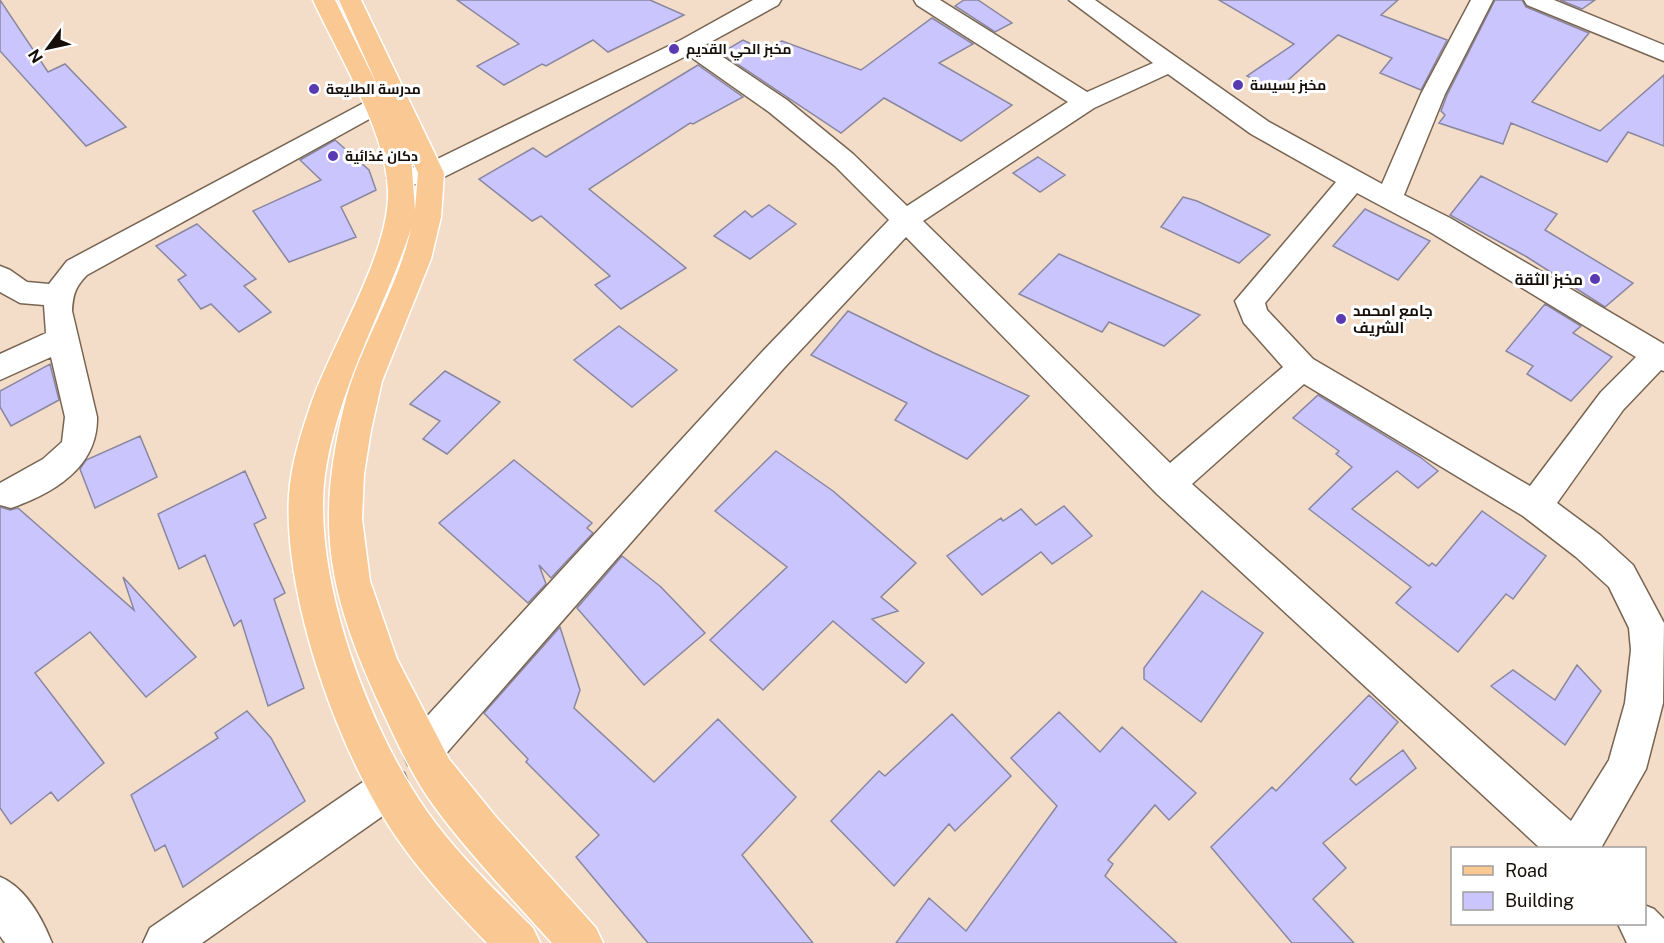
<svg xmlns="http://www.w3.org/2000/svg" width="1664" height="943" font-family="'Public Sans',Cairo,sans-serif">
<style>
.building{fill:#cbc5fe;stroke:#8987a0;stroke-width:1.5}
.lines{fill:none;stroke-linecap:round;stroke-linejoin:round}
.minor-casing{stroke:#786452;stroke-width:3}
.major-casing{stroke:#fff;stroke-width:3}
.minor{fill:#fff;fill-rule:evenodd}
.major{fill:#fac893;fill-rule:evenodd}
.poi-dot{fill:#593ab2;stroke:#fff;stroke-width:2}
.labels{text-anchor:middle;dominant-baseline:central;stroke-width:6;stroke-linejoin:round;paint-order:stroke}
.far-poi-label{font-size:14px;font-weight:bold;fill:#150d07;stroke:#fff;text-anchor:start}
.poi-label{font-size:15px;font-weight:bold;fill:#150d07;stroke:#fff;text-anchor:end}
</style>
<rect width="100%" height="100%" fill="#f3ddc8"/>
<path class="building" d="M0 0 48 72 65 64 126 127 86 146 0 51Z
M457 0H650L684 15 608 52 593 40 546 66 542 64 504 85 477 66 519 44Z
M964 0H978L1012 23 995 32 955 6Z
M1219 0H1398L1381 15 1447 40 1421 90 1380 73 1392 58 1338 35 1276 91 1247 76 1294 44Z
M1495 0H1522L1526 7 1589 33 1532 102 1600 131 1664 75V146L1628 132 1607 162 1511 123 1503 144 1439 123 1445 115 1441 111 1447 95Z
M1560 0H1595L1582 9Z
M932 18 973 44 939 63 1012 105 961 141 884 98 841 133 721 53 743 40 762 49 782 41 861 70Z
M698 65 743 97 693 124 690 123 589 189 686 268 621 309 595 285 610 276 541 216 532 221 479 179 533 148 546 157Z
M335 140 369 170 376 190 341 207 356 237 289 262 253 211 321 180 300 160Z
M1038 157 1065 175 1040 192 1013 173Z
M1481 176 1557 214 1545 230 1633 283 1605 307 1527 257 1450 215Z
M1183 197 1197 201 1270 235 1239 263 1161 227Z
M769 205 796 224 750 259 714 236 745 211 752 217Z
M1365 209 1430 241 1398 280 1333 246Z
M197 224 256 279 244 286 271 312 239 332 211 304 201 309 178 280 186 275 156 246Z
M1059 254 1163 299 1200 315 1164 346 1109 322 1102 332 1019 294Z
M1545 304 1581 326 1573 333 1612 357 1571 401 1527 374 1533 366 1506 351Z
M848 311 934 353 1029 396 967 459 895 420 907 403 811 355Z
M619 326 677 370 632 407 574 360Z
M50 364 59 400 11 426 0 407V391Z
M445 371 500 402 447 454 423 439 440 421 410 404Z
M1318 395 1420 457 1438 471 1418 488 1397 471 1352 509 1429 566 1432 563 1436 566 1482 511 1546 556 1513 599 1506 594 1458 652 1396 603 1411 587 1309 509 1352 467 1336 454 1339 451 1293 418Z
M140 436 157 477 95 508 80 469 86 460Z
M776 451 833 491 916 563 881 597 898 611 872 619 924 663 906 683 833 621 763 690 710 640 787 567 715 511Z
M514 460 592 523 587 528 593 533 551 578 539 565 546 584 528 603 439 523Z
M245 471 266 518 254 524 285 593 274 599 304 688 268 706 241 620 234 626 205 555 179 569 158 514Z
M1064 506 1092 536 1052 564 1041 552 982 595 947 556 1001 518 1003 521 1021 509 1036 525Z
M0 507 10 510 18 508 134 610 123 577 196 657 146 697 90 632 35 673 104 763 58 801 51 792 11 824 0 808Z
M622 556 661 587 705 633 644 685 577 608Z
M1202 591 1263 633 1201 722 1144 679V668Z
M560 627 580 690 574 708 654 782 718 719 796 797 742 855 813 943H648L576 857 599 835 526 762 528 759 484 713Z
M1577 665 1601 691 1565 745 1491 686 1513 670 1555 700Z
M1369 695 1398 722 1350 779 1356 785 1403 750 1416 768 1323 843 1346 868 1313 899 1354 943H1292L1211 847 1272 787 1276 791Z
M247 711 271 738 305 801 183 887 165 845 155 851 131 795 218 738 215 733Z
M1059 712 1100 752 1122 727 1196 793 1169 820 1155 805 1108 860 1113 864 1105 876 1177 943H896L929 898 966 931 1057 806 1011 758Z
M952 714 1011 776 955 831 949 824 894 886 831 821 879 771 885 776Z"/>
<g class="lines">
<g class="minor-casing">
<path id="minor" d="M753 0H781L778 5 705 45 787 100 853 154 907 206 1068 102 917 5 914 0H940L1087 92 1153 63 1069 0H1095L1269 122 1382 184 1421 94 1471 0H1493L1445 94 1404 195 1450 218 1664 344V371L1661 370 1623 410 1557 503 1600 535 1633 565 1664 623 1663 703 1646 769 1601 848H1540L1157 494 906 237 784 368 436 765 422 771 408 765 402 751 408 737 762 352 889 220 835 166 769 112 688 55 440 179 400 187 391 184 387 178 391 172 425 165 681 40ZM1168 74 1251 134 1336 182 1235 301 1244 323 1283 367 1170 463 923 221 1094 108ZM1357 193 1430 232 1636 357 1601 392 1530 486 1313 359 1267 310 1265 303ZM1304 384 1523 516 1576 557 1609 587 1629 628 1631 650 1625 703 1609 760 1571 821 1192 484Z
M1524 0H1554L1664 45V61L1527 5Z
M373 98 382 100 385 106 382 112 87 275C75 287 73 295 72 311L97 417C98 467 54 493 11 508L0 505V483L43 459 62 442 65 417 51 357 0 380V354L46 333 44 305 20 303 0 292V266L10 270 27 282 49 284 67 261Z
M390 767 404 773 410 787 404 801 202 943H143L150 928 376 773Z
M0 877C25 887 42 918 52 943H5L0 936Z
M1644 905 1654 909 1664 919V943H1627L1618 924H1644Z"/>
</g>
<g class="major-casing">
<path id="major" d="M313 0H335L379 89 339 0H361L444 173 441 217 431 259 382 381 371 430 364 474 362 519 370 581 397 659 449 759 496 817 596 928 603 943H552C512 898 469 854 434 806 412 776 397 742 382 710 330 597 314 530 344 407 359 346 397 292 411 229 384 309 340 384 326 468 309 571 368 727 426 810 457 854 496 891 533 928L540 943H487C456 911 425 878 399 841 340 757 283 599 289 495 291 464 301 433 311 404 332 343 390 253 388 191 387 133 338 54 313 0ZM411 157 418 173 415 210Z"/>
</g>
<use href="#minor" class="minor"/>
<use href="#major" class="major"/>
</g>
<g class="poi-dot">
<circle cx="674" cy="49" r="6"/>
<circle cx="1238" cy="85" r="6"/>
<circle cx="314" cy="89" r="6"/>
<circle cx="333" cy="156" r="6"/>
<circle cx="1595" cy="279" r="6"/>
<circle cx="1341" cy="319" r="6"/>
</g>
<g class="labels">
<g class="far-poi-label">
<text x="686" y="49">مخبز الحي القديم</text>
<text x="1250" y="85">مخبز بسيسة</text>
<text x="326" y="89">مدرسة الطليعة</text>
<text x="345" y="156">دكان غذائية</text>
</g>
<g class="poi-label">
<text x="1583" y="279">مخبز الثقة</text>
<text x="1353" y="310" text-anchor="start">جامع امحمد<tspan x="1353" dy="17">الشريف</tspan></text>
</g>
</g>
<rect x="1451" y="847" width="195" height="78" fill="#ffffff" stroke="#a19e9c" stroke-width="1.5"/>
<rect x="1463" y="866" width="30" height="9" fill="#fac893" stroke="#a19e9c" stroke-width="1.5"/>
<text x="1505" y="877" font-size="18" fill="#150d07">Road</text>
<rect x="1463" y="892" width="30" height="18" fill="#cbc5fe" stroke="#a19e9c" stroke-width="1.5"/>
<text x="1505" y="907" font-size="18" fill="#150d07">Building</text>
<g transform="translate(48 48) rotate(237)" stroke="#ffffff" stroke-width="4.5" paint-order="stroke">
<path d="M0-4.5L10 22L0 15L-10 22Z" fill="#150d07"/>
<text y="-9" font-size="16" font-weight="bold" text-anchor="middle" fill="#150d07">N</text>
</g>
</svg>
